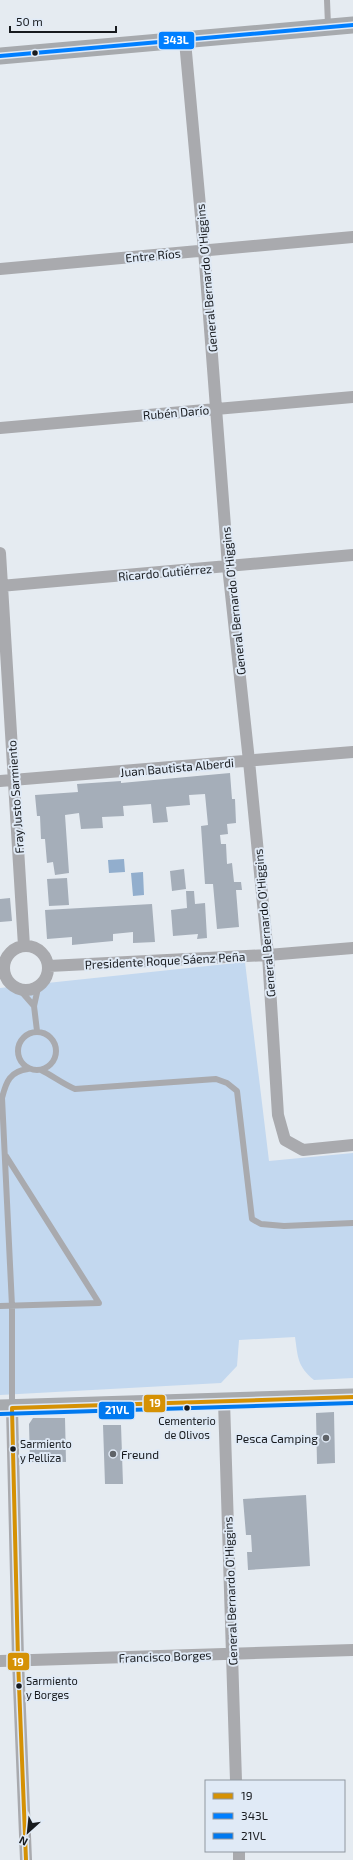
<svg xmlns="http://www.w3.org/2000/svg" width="353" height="1860" font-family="'Exo 2',sans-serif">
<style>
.green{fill:#c3d8ef}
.water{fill:#92aecd}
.building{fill:#a5aeb9}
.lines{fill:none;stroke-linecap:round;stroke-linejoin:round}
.lane{stroke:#a9aaae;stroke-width:6}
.street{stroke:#a9aaae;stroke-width:12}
.secondary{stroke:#a7aaae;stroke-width:17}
.bus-1-casing{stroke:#e0eaf6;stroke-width:7}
.bus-2-casing{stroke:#e0eaf6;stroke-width:7}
.bus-3-casing{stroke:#e0eaf6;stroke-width:7}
.bus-1{stroke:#d59104;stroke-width:4}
.bus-2{stroke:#007fff;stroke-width:4}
.bus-3{stroke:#0079ef;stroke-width:4}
.bus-dot{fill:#171a1e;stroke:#e0eaf6;stroke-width:1.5}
.poi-dot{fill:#5f6368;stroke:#e0eaf6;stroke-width:1.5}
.labels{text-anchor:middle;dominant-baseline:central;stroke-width:4;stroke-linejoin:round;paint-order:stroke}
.bus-label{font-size:11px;fill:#171a1e;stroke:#e0eaf6;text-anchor:start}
.street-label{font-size:12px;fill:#171a1e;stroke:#e0eaf6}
.poi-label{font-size:12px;fill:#171a1e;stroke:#e0eaf6;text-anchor:end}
.line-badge{stroke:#e0eaf6;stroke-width:1.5}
.badge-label{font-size:11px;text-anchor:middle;font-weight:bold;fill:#fff}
</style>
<rect width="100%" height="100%" fill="#e5ebf1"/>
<path class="green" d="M245 962 269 1161 353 1153V1378L314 1380C297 1366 298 1357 295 1337L239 1340 237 1366 221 1383 0 1395V988Z"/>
<path class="water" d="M124 859 125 872 109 873 108 860Z
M143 872 144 895 133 896 131 873Z"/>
<path class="building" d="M230 773 232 799H235L236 823 227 824 228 834 220 835 221 844H226L227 864 232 863 234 882H241L242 890H236L239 927 217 929 213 884H205L201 826 208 825 205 794 189 795 190 805 166 807 168 822 153 823 151 804 123 806 124 816 102 817 103 828 81 829 79 813 65 815 69 873 55 875 53 862 47 863 45 839H41L40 816H37L35 795 78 792 77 784 121 781V783Z
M184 869 186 889 172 891 170 871Z
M67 878 69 905 49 906 47 879Z
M186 891H194L195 904 205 903 207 938 197 939 198 934 173 936 171 910 187 908Z
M10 898 12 921 0 922V899Z
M152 904 155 942 133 943V932L113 934V941L92 943 72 945V937L47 939 45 910Z
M334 1412 335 1463 317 1464 316 1413Z
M33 1418H65L66 1462H30L29 1424Z
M103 1425H121L123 1484H105Z
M306 1495 310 1566 248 1570 247 1552H252L251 1535H246L243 1499Z"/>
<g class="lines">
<path class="lane" d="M327 0 328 25
M20 990 34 1006
M37 1031 34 1006 38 988
M18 1051a19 19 0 1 1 38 0a19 19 0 1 1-38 0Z
M41 1070C53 1076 63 1084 75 1089L216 1079 227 1083 237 1091 252 1219 261 1224 284 1226 353 1223
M0 1306 99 1303 6 1156
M12 1406V1306L2 1098C6 1082 10 1071 28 1069"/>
<path class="street" d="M185 41 204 250 228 566 249 761 268 955 278 1115 285 1140 303 1150 353 1145
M0 269 353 237
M0 428 353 397
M0 553 24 946
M0 586 353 555
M0 781 353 752
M4 968a22 22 0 1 1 44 0a22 22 0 1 1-44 0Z
M49 966 268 955 353 948
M224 1401 236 1781
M12 1408 18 1660 26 1860
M0 1661 353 1650
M239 1851V1860"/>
<path class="secondary" d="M0 56 353 25
M0 1408 353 1397"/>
<g class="bus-1-casing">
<path id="bus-1" d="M26 1860 18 1660 12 1408 353 1397"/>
</g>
<g class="bus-2-casing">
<path id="bus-2" d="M0 56 353 25"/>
</g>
<g class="bus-3-casing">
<path id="bus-3" d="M0 1414 353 1403"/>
</g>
<use href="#bus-1" class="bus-1"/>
<use href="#bus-2" class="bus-2"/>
<use href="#bus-3" class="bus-3"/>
</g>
<g class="bus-dot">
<circle cx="35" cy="53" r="3.5"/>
<circle cx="187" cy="1408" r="3.5"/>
<circle cx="13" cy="1449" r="3.5"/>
<circle cx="19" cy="1686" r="3.5"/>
</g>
<g class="poi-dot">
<circle cx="326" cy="1438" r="4"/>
<circle cx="113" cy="1454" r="4"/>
</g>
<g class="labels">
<g class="bus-label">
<text x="187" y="1420" text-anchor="middle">Cementerio<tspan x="187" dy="14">de Olivos</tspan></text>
<text x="20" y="1443">Sarmiento<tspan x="20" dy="14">y Pelliza</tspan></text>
<text x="26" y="1680">Sarmiento<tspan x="26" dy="14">y Borges</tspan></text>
</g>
<g class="street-label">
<text transform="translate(153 255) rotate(-5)">Entre Ríos</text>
<text transform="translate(206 278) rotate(-95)">General Bernardo O'Higgins</text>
<text transform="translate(176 412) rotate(-5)">Rubén Darío</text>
<text transform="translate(165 572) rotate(-5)">Ricardo Gutiérrez</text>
<text transform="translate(233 601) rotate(-96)">General Bernardo O'Higgins</text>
<text transform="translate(177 767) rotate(-5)">Juan Bautista Alberdi</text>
<text transform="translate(15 797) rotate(-94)">Fray Justo Sarmiento</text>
<text transform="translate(264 923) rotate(-95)">General Bernardo O'Higgins</text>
<text transform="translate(165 960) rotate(-3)">Presidente Roque Sáenz Peña</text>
<text transform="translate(230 1591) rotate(-92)">General Bernardo O'Higgins</text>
<text transform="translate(165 1656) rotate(-2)">Francisco Borges</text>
</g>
<g class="poi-label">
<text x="318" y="1438">Pesca Camping</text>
<text x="121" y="1454" text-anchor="start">Freund</text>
</g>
</g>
<g class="line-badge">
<rect x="158" y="31" width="37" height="19" rx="4" fill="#007fff"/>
<rect x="143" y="1394" width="23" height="19" rx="4" fill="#d59104"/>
<rect x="98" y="1401" width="37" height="19" rx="4" fill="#0079ef"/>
<rect x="7" y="1652" width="23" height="19" rx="4" fill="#d59104"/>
</g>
<g class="badge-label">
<text x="176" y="44">343L</text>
<text x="155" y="1407">19</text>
<text x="117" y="1414">21VL</text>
<text x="18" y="1666">19</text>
</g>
<rect x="205" y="1780" width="140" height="72" fill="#e0eaf6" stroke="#9097a0"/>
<rect x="213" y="1793" width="20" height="6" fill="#d59104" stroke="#9097a0"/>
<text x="241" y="1800" font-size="12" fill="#171a1e">19</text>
<rect x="213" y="1813" width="20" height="6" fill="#007fff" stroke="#9097a0"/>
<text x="241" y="1820" font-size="12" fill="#171a1e">343L</text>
<rect x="213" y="1833" width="20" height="6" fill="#0079ef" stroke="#9097a0"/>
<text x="241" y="1840" font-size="12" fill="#171a1e">21VL</text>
<g transform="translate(28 1832) rotate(207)" stroke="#e0eaf6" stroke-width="3" paint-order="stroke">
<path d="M0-3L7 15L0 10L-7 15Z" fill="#171a1e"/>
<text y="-6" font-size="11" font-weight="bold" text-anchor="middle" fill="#171a1e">N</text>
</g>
<path d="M10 26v6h106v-6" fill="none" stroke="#171a1e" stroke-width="2"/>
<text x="16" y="26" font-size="12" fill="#171a1e" stroke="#e0eaf6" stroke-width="3" paint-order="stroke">50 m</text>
</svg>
